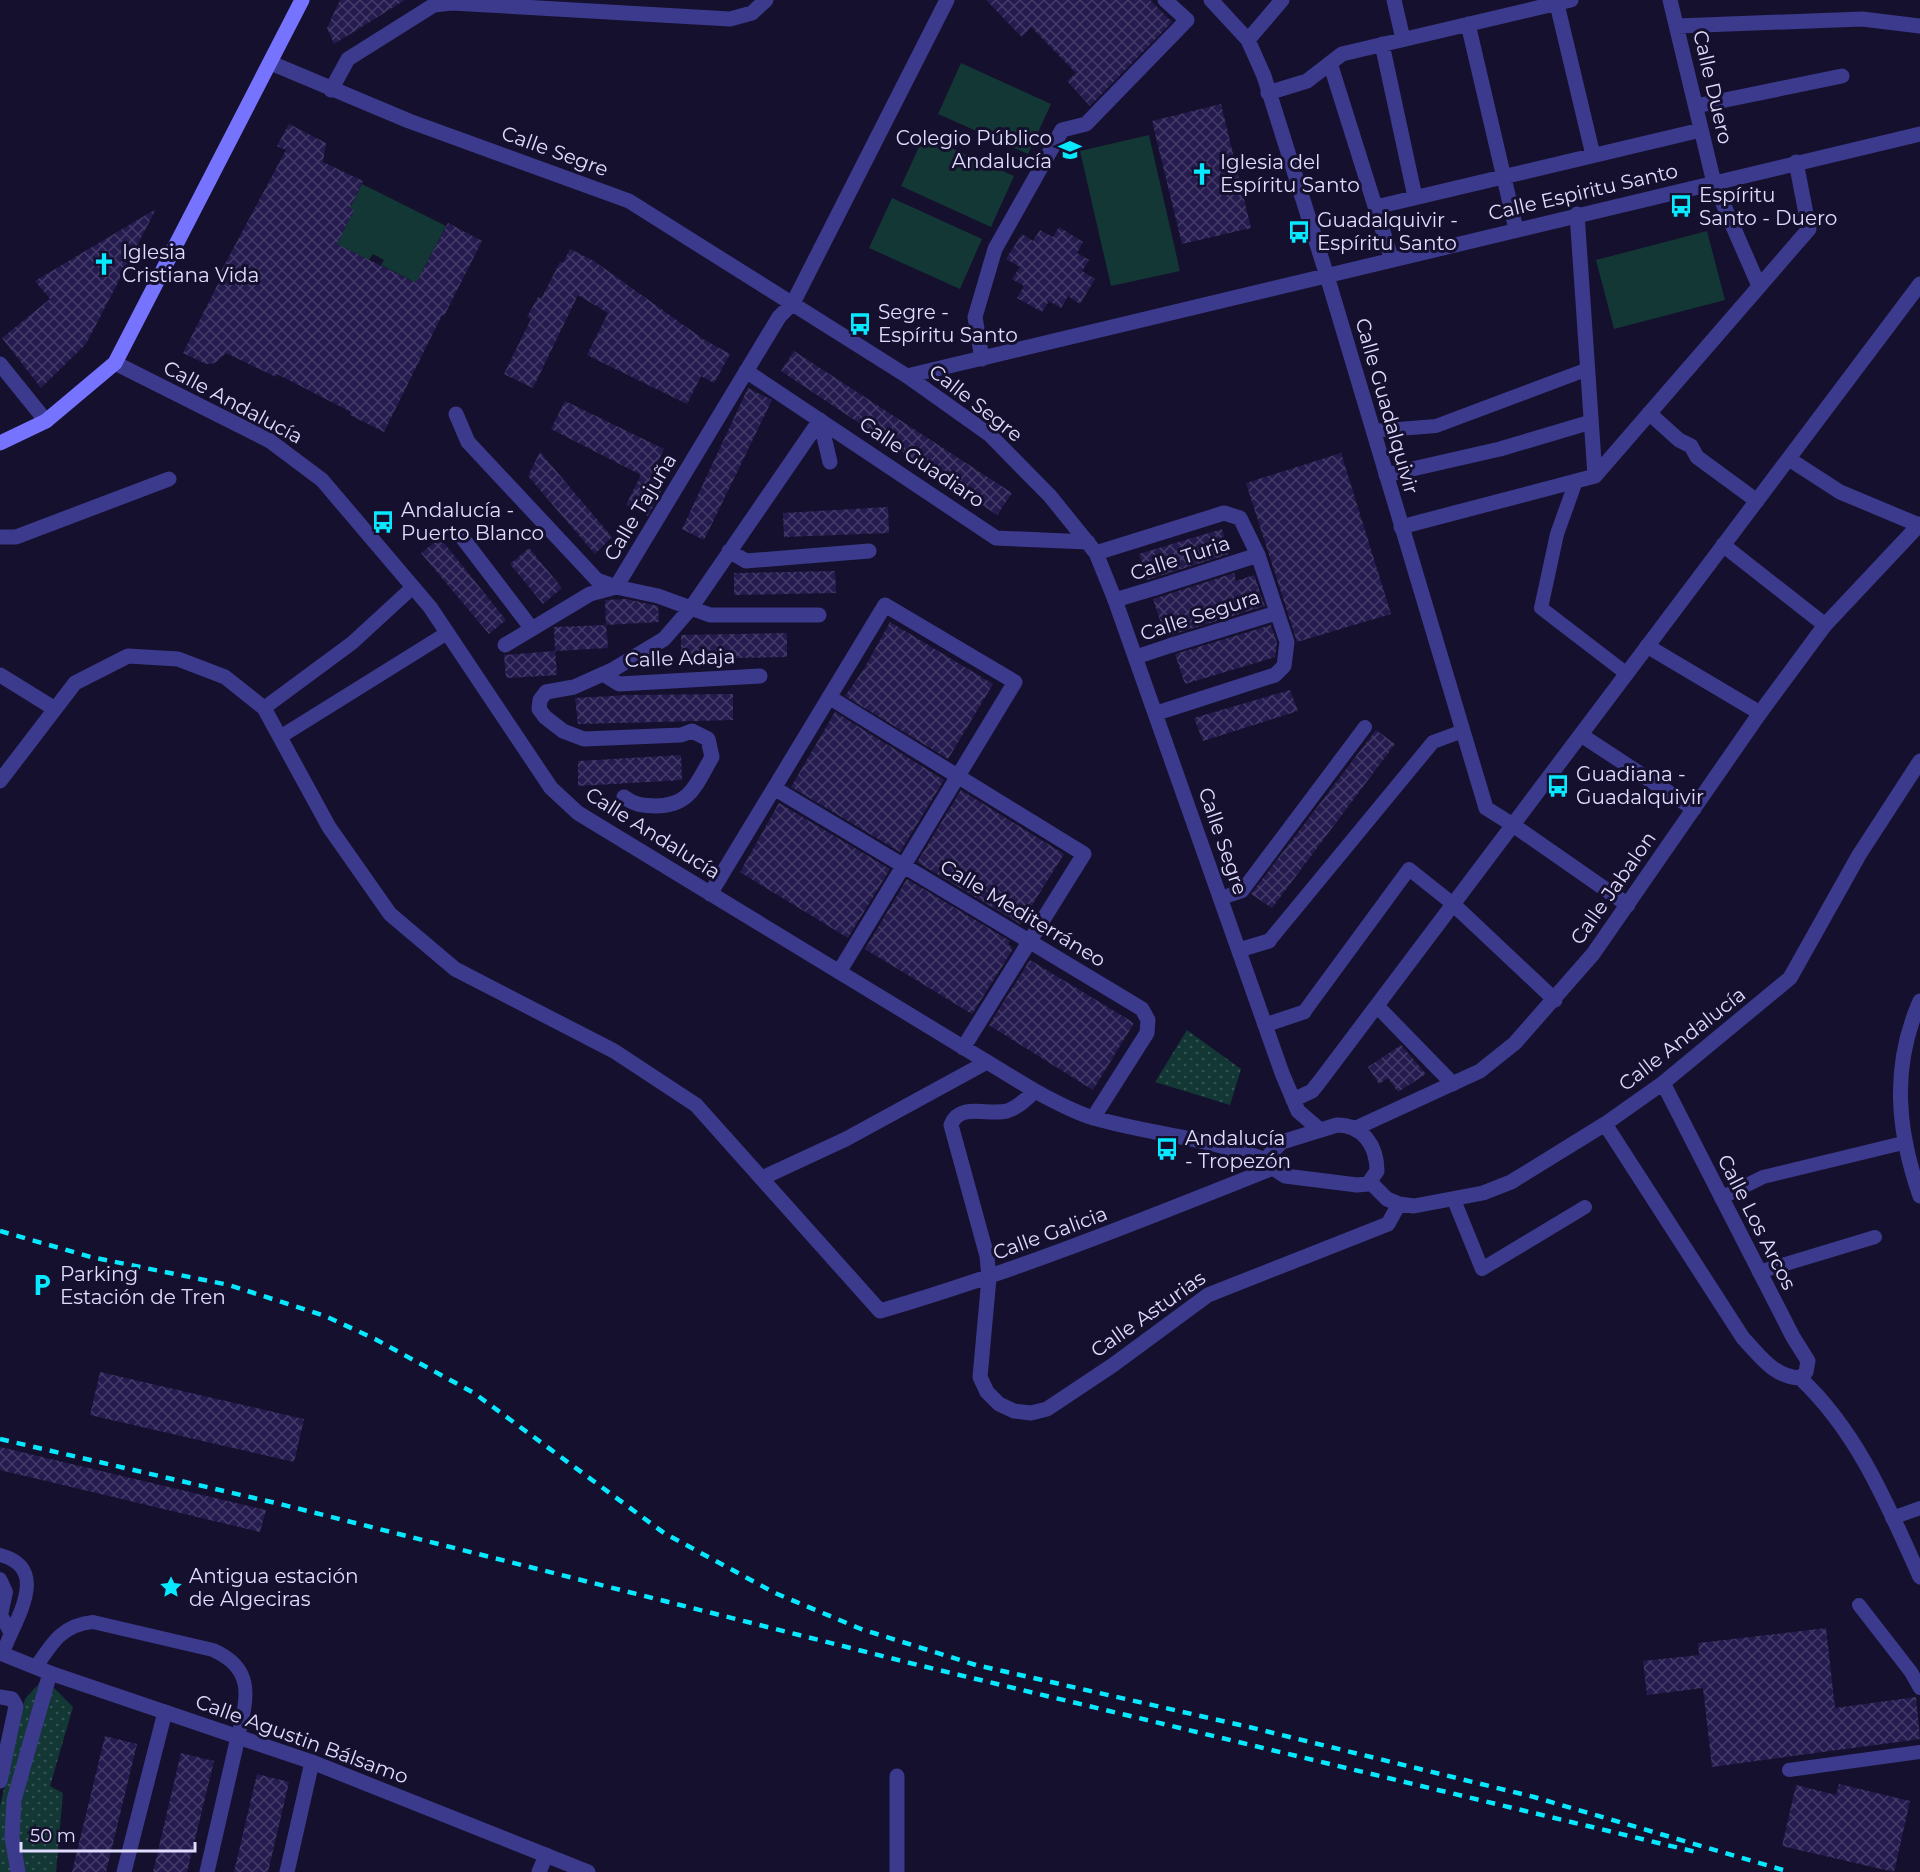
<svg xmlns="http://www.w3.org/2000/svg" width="1920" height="1872" font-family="Montserrat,sans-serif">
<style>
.green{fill:url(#green-dots)}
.pitch{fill:#133735}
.building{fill:url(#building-cross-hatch)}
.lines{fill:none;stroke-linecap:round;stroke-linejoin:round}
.service{stroke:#3c3a8d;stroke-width:14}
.pedestrian{stroke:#3c3a8d;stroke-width:15}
.minor{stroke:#3c3a8d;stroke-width:15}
.tertiary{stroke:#3c3a8d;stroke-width:15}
.secondary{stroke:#7673ff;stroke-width:15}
.rail{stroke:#08e8ff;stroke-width:4.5;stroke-dasharray:9 8;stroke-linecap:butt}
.labels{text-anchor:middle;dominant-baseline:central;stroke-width:6;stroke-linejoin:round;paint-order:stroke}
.street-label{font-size:20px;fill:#e0dcff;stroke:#15102d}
.poi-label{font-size:20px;fill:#e0dcff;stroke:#15102d;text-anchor:start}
</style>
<defs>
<pattern id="green-dots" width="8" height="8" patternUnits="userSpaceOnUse" patternTransform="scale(1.5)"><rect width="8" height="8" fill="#133735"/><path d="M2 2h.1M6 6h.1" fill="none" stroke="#355353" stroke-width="1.8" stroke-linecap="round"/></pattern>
<pattern id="building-cross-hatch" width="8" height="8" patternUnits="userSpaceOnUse" patternTransform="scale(1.5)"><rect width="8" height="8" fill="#251b4e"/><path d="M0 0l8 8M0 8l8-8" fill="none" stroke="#443c69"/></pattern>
</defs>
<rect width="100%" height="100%" fill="#15102d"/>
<path class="green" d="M1187 1030 1241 1069 1230 1105 1155 1082Z
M44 1678 73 1707 50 1786 63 1793 56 1872H0V1806L25 1699Z"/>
<path class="pitch" d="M961 63 1051 104 1028 154 938 114Z
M1149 135 1180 271 1111 286 1080 151Z
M924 136 1014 176 991 227 901 186Z
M362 184 446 226 416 283 381 265 384 260 373 254 369 260 337 244 354 210 350 208Z
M892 198 982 239 960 289 869 248Z
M1707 231 1725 300 1614 329 1596 260Z"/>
<path class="building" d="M340 0H405L334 44 327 28Z
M986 0H1150L1172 22 1090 106 1067 81 1076 73 1031 27 1022 37Z
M1221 104 1251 228 1182 244 1152 121Z
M289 124 326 143 323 162 363 181 350 208 354 210 337 244 416 283 448 223 482 241 444 316 442 315 384 432 350 415 351 412 277 374 276 377 226 353 215 363 206 364 183 353 222 276 219 275 286 150 277 146Z
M156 209 86 344 41 388 2 338 50 299 35 281Z
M1059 227 1083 242 1077 253 1089 260 1082 271 1095 279 1080 304 1068 296 1061 308 1049 301 1042 312 1017 298 1024 286 1012 279 1020 267 1006 259 1022 234 1033 241 1040 230 1053 237Z
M570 249 594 261 703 339 730 354 714 383 701 376 687 404 587 355 608 313 578 295 533 388 504 374 531 319 527 317 538 297 541 299 560 262 563 263Z
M794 351 1012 493 997 515 781 371Z
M748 388 772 400 704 540 682 529Z
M565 401 664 449 650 478 664 485 648 516 626 505 641 475 551 429Z
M540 452 612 537 595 554 528 476Z
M1341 453 1391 614 1297 642 1246 483Z
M888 507 889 533 784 537 783 513Z
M1222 529 1229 554 1147 580 1139 554Z
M440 538 506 620 489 634 421 553Z
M529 548 562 588 543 604 510 564Z
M835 571 836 593 734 595V573Z
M1234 573 1236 581 1254 575 1265 606 1168 636 1167 631 1164 632 1153 599Z
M626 599 658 606 659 622 606 625 605 600Z
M890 622 993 684 948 759 845 696 864 669Z
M606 625 608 648 555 651 554 627Z
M1271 625 1277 643 1275 657 1185 684 1175 654Z
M787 633V657L681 659V635Z
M555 651 557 675 506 678 504 655Z
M1290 690 1298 711 1203 741 1194 718Z
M733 694V720L578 724 575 698 629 695Z
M835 712 944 780 900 852 791 787Z
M1376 730 1395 744 1272 908 1251 894Z
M681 755 682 780 578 786V761Z
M961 790 1064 854 1020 924 917 862Z
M779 803 890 869 848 938 740 872Z
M907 879 1010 941 1008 944 1013 949 972 1014 865 949Z
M1030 960 1134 1023 1093 1090 989 1025Z
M1401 1045 1426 1074 1398 1092 1388 1078 1379 1084 1368 1067Z
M100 1372 304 1419 294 1462 90 1415Z
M0 1447 266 1510 260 1532 0 1470Z
M1826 1628 1835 1708 1916 1697 1920 1739 1712 1767 1703 1688 1647 1695 1643 1661 1699 1655 1698 1643Z
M105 1736 137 1744 106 1872H72Z
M181 1753 214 1761 187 1872H153Z
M257 1774 289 1782 268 1872H234Z
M1839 1784 1910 1801 1894 1872 1782 1846 1796 1785 1836 1795Z"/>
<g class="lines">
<path class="service" d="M1373 431 1436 426 1588 369
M1576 481 1557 534 1541 608 1627 674
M264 708 352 643 413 587
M280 737 447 633
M1221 898 1242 891 1365 727
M1269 941 1433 742 1463 731
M1304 1012 1409 869 1453 904
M1721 1198 1763 1177 1903 1143
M1454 1200 1482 1269 1585 1207
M1759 1272 1875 1237
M1892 1518 1920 1508
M0 1555C53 1569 13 1622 3 1653
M0 1579 6 1592 1 1615 10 1632
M1859 1605 1911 1672 1920 1688
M36 1667C52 1643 62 1625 93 1622L213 1650C256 1669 247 1699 238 1737
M1789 1770 1920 1752"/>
<path class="pedestrian" d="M1714 183 1759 286
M1577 214 1595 476
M982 359 975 317 995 249 1062 130 1086 124 1187 20 1165 0
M1649 413 1679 440 1691 446 1697 457 1757 501
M1789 459 1840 492 1919 525
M1386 475 1500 449 1591 422
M1401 527 1595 476 1809 229 1796 162
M1723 545 1825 625
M1115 600 1155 588
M1647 646 1760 713
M1136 657 1172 645
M1581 735 1694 809
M1513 825 1628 905
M1453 904 1555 1000
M1239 950 1269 941
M1377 1006 1453 1084
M1265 1025 1304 1012
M762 1178 846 1139 987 1062
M18 1872 12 1837 14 1800 50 1673"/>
<path class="minor" d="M1211 0 1248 40 1264 76 1327 276 1486 808 1513 825
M1394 0 1403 39
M1556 0 1593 155
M1670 0 1714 183
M1468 24 1516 229
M1677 26 1862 19 1920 26
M1248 40 1282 0
M1382 44 1415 197
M271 63 409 121 629 201 907 376 990 435 1050 496 1096 553 1115 600 1282 1073 1298 1111 1320 1130
M1330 63 1392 260
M331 90 348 59 434 5 452 3 730 19 752 13 766 0
M1268 93 1307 81 1342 54 1571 0
M1696 106 1842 76
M1376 207 1701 130
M115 363 270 441 322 480 430 607 551 788 578 813 1035 1091C1054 1101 1073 1112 1094 1118 1152 1135 1214 1138 1270 1162
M0 364 46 421
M746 371 996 538 1088 542
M907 376 1920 134
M456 414 468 442 597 580 616 587 658 596 710 615H819
M820 420 830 462
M461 536 532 629
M0 537H16L169 479
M729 551 746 561 869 551
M1096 553 1224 513 1240 518 1258 555 1287 642 1284 666 1275 675 1157 713
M1155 588 1258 555
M505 645 590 594 616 587 779 317 793 303 947 0
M1172 645 1276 613
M603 674 619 684 760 676
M0 675 55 709
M829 697 1084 854 963 1048
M0 781 75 683 128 656 178 659 225 677 264 708 329 827 390 914 455 969 614 1051 696 1105 880 1311C1014 1272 1143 1220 1273 1168
M774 788 1142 1009 1148 1020 1147 1033 1093 1118
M624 797C635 805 642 805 655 806 691 806 696 784 712 757L708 739 692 731 681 735 584 739 563 731 545 717 539 709 540 700 546 692 574 687 614 669 664 639 691 608 820 420
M710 894 885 605 1015 682 839 972
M1920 1001C1891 1067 1897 1130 1920 1196
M1663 1083 1793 1337 1808 1361 1806 1372 1800 1378
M1035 1091C1026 1099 1019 1107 1007 1111 989 1116 959 1102 951 1125L987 1256 989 1278 980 1377 987 1392 999 1404 1014 1411 1031 1413 1047 1409 1113 1365 1208 1295 1388 1224 1399 1204
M1293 1100 1312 1091 1320 1081 1920 284
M1605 1124 1743 1338C1760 1356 1774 1377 1800 1378 1858 1432 1888 1506 1920 1577
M1337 1125C1363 1125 1377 1146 1377 1171L1368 1184 1357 1185 1285 1176 1273 1168 1270 1154 1282 1142Z
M1356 1128 1480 1071 1515 1043 1593 954 1760 713 1825 625 1920 524
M1370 1182 1387 1199 1399 1204 1414 1206 1483 1193 1511 1182 1605 1124 1663 1083 1790 978 1859 855 1920 761
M0 1697 12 1699 16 1706 0 1781
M124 1872 165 1712
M207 1872 238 1737
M287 1872 312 1762
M539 1872 546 1855
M897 1872V1776"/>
<path class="tertiary" d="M0 1653 50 1673 312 1762 588 1872"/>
<path class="secondary" d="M0 443 46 421 115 363 302 0"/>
<path class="rail" d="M0 1231 91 1257 229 1285 325 1316 375 1339 474 1393 664 1533 775 1593 861 1629 976 1665 1249 1727 1534 1797 1790 1872
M0 1439 280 1504 918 1665 1696 1852"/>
</g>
<defs>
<g id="school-bare" transform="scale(1.8)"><path d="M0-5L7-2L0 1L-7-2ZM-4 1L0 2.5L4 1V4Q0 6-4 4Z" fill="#08e8ff" stroke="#15102d" stroke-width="2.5" paint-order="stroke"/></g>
<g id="church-bare" transform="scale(1.8)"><path d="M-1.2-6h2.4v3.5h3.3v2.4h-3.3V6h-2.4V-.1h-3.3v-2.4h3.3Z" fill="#08e8ff" stroke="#15102d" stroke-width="2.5" paint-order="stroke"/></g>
<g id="bus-bare" transform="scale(1.8)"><path d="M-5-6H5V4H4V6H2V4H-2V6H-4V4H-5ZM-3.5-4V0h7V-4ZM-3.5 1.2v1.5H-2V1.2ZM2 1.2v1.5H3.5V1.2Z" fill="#08e8ff" stroke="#15102d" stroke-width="2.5" paint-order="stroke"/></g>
<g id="parking-bare" transform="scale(1.8)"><path d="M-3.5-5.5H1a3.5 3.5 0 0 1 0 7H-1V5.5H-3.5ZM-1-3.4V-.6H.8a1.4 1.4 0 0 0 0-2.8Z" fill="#08e8ff" stroke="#15102d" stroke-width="2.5" paint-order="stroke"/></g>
<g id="sight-bare" transform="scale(1.8)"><path d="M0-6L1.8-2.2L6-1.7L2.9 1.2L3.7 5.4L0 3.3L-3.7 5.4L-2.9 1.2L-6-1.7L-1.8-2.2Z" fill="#08e8ff" stroke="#15102d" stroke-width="2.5" paint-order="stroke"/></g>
</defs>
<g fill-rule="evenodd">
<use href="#school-bare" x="1070" y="150"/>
<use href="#church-bare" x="1202" y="174"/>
<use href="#bus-bare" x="1681" y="206"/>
<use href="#bus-bare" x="1299" y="232"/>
<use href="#church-bare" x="104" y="264"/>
<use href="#bus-bare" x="860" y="324"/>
<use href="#bus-bare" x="383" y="522"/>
<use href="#bus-bare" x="1558" y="786"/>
<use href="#bus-bare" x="1167" y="1149"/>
<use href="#parking-bare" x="42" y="1285"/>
<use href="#sight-bare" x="171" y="1587"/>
</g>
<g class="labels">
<g class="street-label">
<text transform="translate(1713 87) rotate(77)">Calle Duero</text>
<text transform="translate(555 151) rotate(20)">Calle Segre</text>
<text transform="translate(1583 192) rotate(-13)">Calle Espiritu Santo</text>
<text transform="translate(233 402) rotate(28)">Calle Andalucía</text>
<text transform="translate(976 403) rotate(38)">Calle Segre</text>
<text transform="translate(1387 406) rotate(74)">Calle Guadalquivir</text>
<text transform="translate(922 462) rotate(34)">Calle Guadiaro</text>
<text transform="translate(640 507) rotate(-59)">Calle Tajuña</text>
<text transform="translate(1180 558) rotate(-18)">Calle Turia</text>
<text transform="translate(1200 615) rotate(-18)">Calle Segura</text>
<text transform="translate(680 658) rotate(-2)">Calle Adaja</text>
<text transform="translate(653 833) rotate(32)">Calle Andalucía</text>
<text transform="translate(1223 841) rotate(71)">Calle Segre</text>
<text transform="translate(1613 888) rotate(-55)">Calle Jabalon</text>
<text transform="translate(1023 913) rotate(31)">Calle Mediterráneo</text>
<text transform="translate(1682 1039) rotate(-38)">Calle Andalucía</text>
<text transform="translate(1757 1222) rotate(63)">Calle Los Arcos</text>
<text transform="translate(1050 1233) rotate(-20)">Calle Galicia</text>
<text transform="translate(1148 1314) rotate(-35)">Calle Asturias</text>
<text transform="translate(302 1739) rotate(20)">Calle Agustin Bálsamo</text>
</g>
<g class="poi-label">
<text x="1052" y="138" text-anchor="end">Colegio Público<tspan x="1052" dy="23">Andalucía</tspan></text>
<text x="1220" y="162">Iglesia del<tspan x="1220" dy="23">Espíritu Santo</tspan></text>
<text x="1699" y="195">Espíritu<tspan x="1699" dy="23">Santo - Duero</tspan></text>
<text x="1317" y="220">Guadalquivir -<tspan x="1317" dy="23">Espíritu Santo</tspan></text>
<text x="122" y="252">Iglesia<tspan x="122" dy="23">Cristiana Vida</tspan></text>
<text x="878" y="312">Segre -<tspan x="878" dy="23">Espíritu Santo</tspan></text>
<text x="401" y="510">Andalucía -<tspan x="401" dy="23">Puerto Blanco</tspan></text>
<text x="1576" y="774">Guadiana -<tspan x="1576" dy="23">Guadalquivir</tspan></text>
<text x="1185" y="1138">Andalucía<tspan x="1185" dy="23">- Tropezón</tspan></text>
<text x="60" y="1274">Parking<tspan x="60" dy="23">Estación de Tren</tspan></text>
<text x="189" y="1576">Antigua estación<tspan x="189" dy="23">de Algeciras</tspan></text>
</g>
</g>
<path d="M21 1842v9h174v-9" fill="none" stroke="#e0dcff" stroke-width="3"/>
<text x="30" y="1842" font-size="18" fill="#e0dcff" stroke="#15102d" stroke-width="4.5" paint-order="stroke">50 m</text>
</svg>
